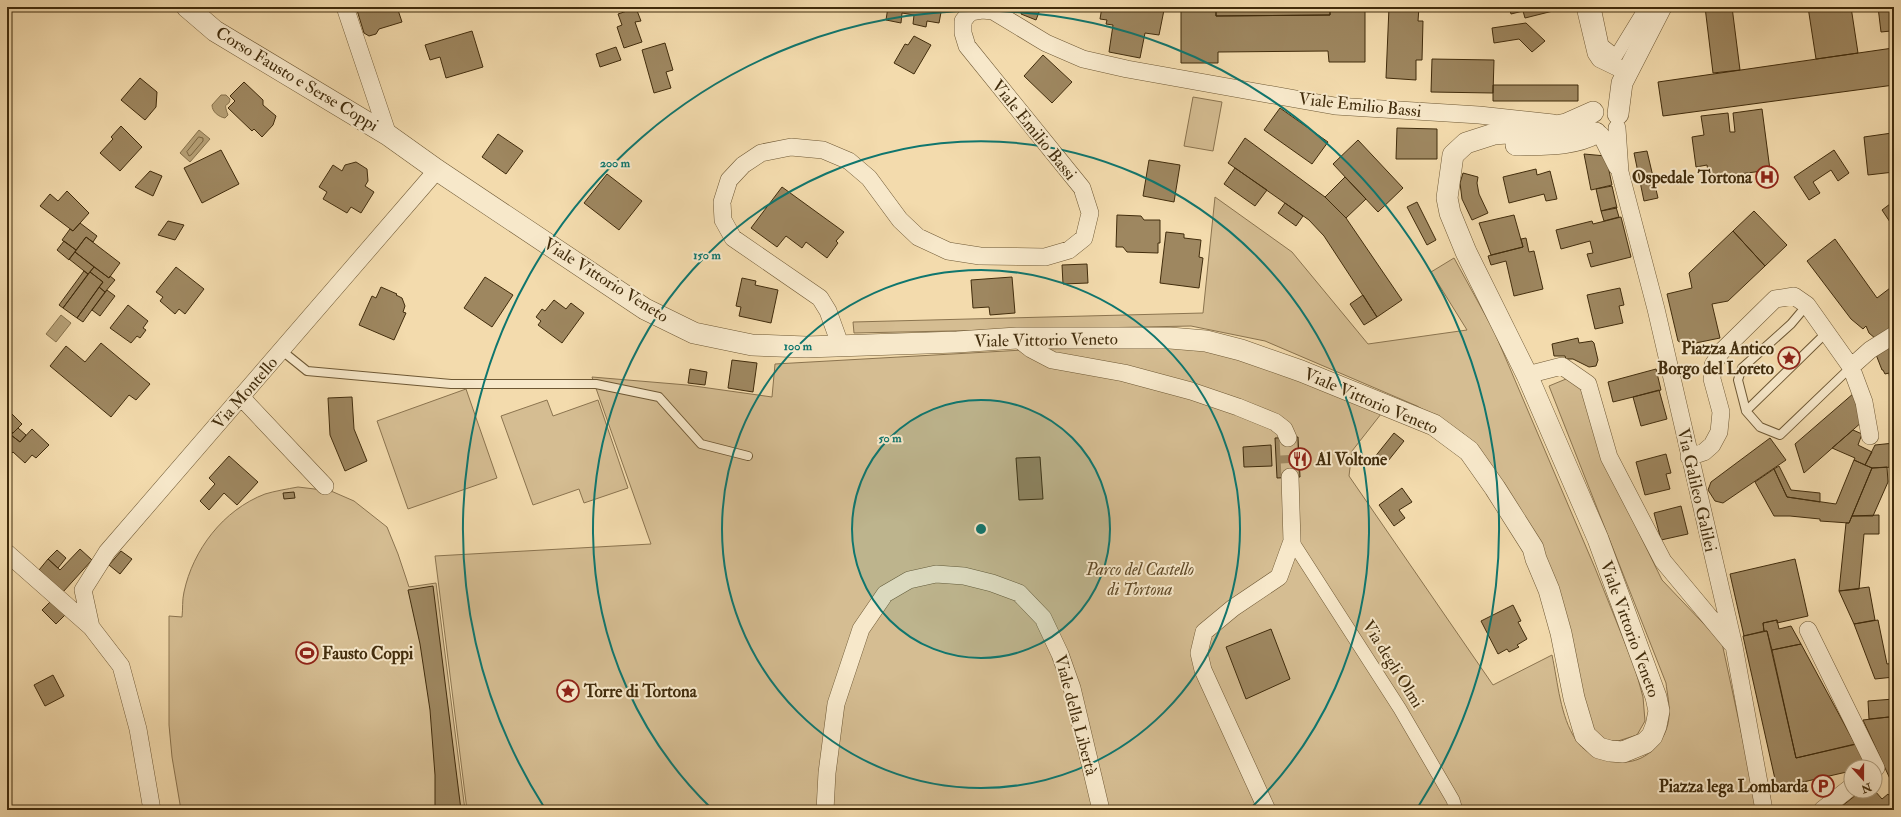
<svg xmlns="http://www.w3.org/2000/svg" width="1901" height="817" font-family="'IM FELL Double Pica',serif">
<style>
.green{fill:#d5bd92;stroke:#8b744f}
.water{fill:#b6a076;stroke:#87724c}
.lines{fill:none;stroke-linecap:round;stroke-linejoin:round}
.shore{stroke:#7c6641;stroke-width:1}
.building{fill:#9e8760;stroke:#412c0c}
.minor-tunnel{stroke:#cfb88d;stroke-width:17;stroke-dasharray:17 8;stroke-linecap:butt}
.service-casing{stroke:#6e5834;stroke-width:10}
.pedestrian-casing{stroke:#6e5834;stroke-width:14}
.minor-casing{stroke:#6e5834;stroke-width:18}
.tertiary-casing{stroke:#6e5834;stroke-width:22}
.service{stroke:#f7e8ca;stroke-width:8}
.pedestrian{stroke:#f7e8ca;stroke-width:13}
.minor{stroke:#f7e8ca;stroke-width:17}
.tertiary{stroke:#f7e8ca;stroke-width:21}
.ring{fill:none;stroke:#0f766e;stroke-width:2}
.labels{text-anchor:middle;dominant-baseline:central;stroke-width:4;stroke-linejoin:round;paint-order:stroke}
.street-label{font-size:17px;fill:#412c0c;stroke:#f7e8ca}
.poi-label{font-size:17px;font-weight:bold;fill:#412c0c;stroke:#f7e8ca;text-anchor:end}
.park-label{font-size:17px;font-style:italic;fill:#5f4927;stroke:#f7e8ca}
.centre{fill:#0f766e;stroke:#f7e8ca;stroke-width:2}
.ring-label{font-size:12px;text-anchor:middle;font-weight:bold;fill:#0f766e;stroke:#f7e8ca;stroke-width:4;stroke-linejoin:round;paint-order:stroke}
</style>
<rect width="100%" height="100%" fill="#f3dbad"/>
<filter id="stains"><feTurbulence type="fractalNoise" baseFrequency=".005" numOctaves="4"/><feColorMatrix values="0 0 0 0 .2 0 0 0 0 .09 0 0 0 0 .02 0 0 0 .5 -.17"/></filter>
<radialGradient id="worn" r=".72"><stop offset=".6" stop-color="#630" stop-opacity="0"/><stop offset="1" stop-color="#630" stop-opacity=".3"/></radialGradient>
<path class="green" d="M1193 97 1222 102 1213 151 1184 146Z
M1215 197 1292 252 1368 344 1467 330 1431 272 1454 258 1494 331 1595 568 1635 668 1643 697 1645 721 1637 735 1618 741 1605 740 1594 731 1492 468 1464 434 1417 406 1265 341 1191 326 854 333 853 322 1203 313Z
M1179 347 1216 351 1248 359 1381 414 1352 451 1349 476 1493 685 1552 655C1558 683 1560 716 1576 740 1583 751 1594 756 1606 759 1612 761 1618 762 1624 762 1648 762 1668 739 1669 716 1670 705 1667 693 1666 683L1549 386 1566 379 1585 389 1604 461 1662 580 1722 643 1758 810H467L435 556 651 544 592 377 687 385 772 397 775 364 1041 349Z
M466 389 497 478 408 509 377 421Z
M547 400 553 416 598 400 628 488 584 503 579 489 533 505 501 416Z
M298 487 331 491 354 501 387 527 398 554 409 587 436 583 465 810H181L172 757 169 725V616L182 617C183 609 182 600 184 592 193 550 223 510 265 494 275 491 287 489 298 487Z"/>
<path class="water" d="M221 95H226L230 99C229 109 222 99 228 115L225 118C219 117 212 112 212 105Z
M199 130 210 139 190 162 180 153Z
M61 315 71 323 56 342 46 334Z"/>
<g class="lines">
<path class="shore" d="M199 137 203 138V141L191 155 189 156 187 152Z"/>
</g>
<path class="building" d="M356 7H406V8L398 10 402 22 379 29 376 34 369 36 364 33Z
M888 7H942L939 23 927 21 926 27 913 24 914 15 902 13 901 23 886 20Z
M1024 7H1041L1036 20 1021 14Z
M1102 7H1148L1164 10 1159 35 1145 33 1140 58 1109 52 1113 25 1106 24 1107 20 1100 19Z
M1181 7H1216V16L1330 15V7H1365V62H1329L1328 51 1218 52V63H1181Z
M1216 7H1330V15L1216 16Z
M1389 7H1419L1418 21H1423L1422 60H1416V80L1386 78Z
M1509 7H1564L1565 8 1525 18 1523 11 1511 14Z
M1705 7H1732L1740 70 1713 73Z
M1808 7H1851L1858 53 1816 59Z
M1878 7H1894V48H1893L1891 31 1881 32Z
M636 8 641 21 635 22 642 42 624 48 617 27 622 25 618 14Z
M1526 23 1545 41 1532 52 1519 39 1494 43 1492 28Z
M472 31 483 67 446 78 440 57 430 60 425 45Z
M914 36 931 45 914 74 894 63 905 44 908 45Z
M665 43 673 70 666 72 671 88 654 93 642 50Z
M616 47 621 60 600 67 596 54Z
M1893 48H1894V85L1663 116 1658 82Z
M1043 55 1072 82 1052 103 1024 76Z
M1432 59 1494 60 1493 93 1431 92Z
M140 78 157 92 156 107 145 120 121 100Z
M244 82 263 100V105L276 116 273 125 262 137 254 129 252 131 228 108 235 101 230 96Z
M1493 85H1578V101H1493Z
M1280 108 1328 142 1312 164 1264 130Z
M1762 109 1770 170 1709 178 1707 165 1696 167 1692 137 1704 135 1701 116 1728 113 1730 132H1735L1733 113Z
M121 126 142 147 120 171 100 153 113 139 111 137Z
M1397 128 1437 129V159H1396Z
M1892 133 1894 172 1868 175 1864 137Z
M498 134 523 151 506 174 482 157Z
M1245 138 1325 197 1346 218 1402 300 1377 317 1324 236 1309 220 1228 163Z
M1358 140 1403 188 1378 212 1333 164Z
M221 150 239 184 202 203 184 168Z
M1834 150 1849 173 1838 181 1831 170 1813 182 1820 193 1809 200 1794 177Z
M1647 151 1658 198 1644 201 1634 153Z
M1584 154 1606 156 1612 185 1591 190Z
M1149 160 1180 165 1174 202 1143 196Z
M356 162 367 169 368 181 365 186 374 192 361 213 351 207 347 213 323 199 327 192 319 187 333 165 342 171 345 165Z
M1235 168 1267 190 1255 206 1224 184Z
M1536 169 1537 175 1550 171 1557 199 1546 201 1544 194 1509 203 1503 177Z
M150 171 162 176 153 196 135 187Z
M1463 173 1478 177 1477 183 1479 194 1488 213 1472 220 1462 199 1460 183Z
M607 174 642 201 619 230 584 203Z
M1345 177 1366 199 1346 218 1325 197Z
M1612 186 1617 208 1601 211 1596 189Z
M782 187 844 232 836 241 838 243 827 258 806 242 802 248 786 236 777 247 751 228Z
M67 191 89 213 73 231 40 206 50 194 58 201Z
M1894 201V228L1882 210Z
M1417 202 1436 240 1427 245 1407 207Z
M1285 203 1303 216 1296 226 1278 213Z
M1616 207 1619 217 1604 221 1601 211Z
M1754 211 1787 245 1765 266 1733 231Z
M1117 215 1141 216 1144 220H1160V243H1158V253L1127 252 1123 247H1116Z
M1514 215 1523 247 1491 255 1479 223Z
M1621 217 1631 257 1591 267 1587 254 1593 253 1590 241 1561 249 1556 230 1592 221 1593 224Z
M168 221 184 225 175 240 158 235Z
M80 223 97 236 93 242 86 237 76 250 62 240 70 229 73 231Z
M1733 231 1765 266 1728 301 1712 304 1720 338 1686 345 1678 341 1667 294 1692 288 1689 273Z
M1166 232 1184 234V238L1201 240 1199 257 1203 258 1199 288 1160 283Z
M86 237 120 263 109 278 75 252Z
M1526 238 1529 252 1534 251 1543 289 1514 296 1506 261 1491 265 1488 256 1523 247 1521 239Z
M1835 239 1877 298 1894 285V326L1876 339 1869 333 1866 326 1863 329 1851 319 1807 261Z
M64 241 76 250 69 260 57 250Z
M75 252 94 267 88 274 69 259Z
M1087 264 1088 283 1063 284 1062 265Z
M94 267 109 278 110 276 115 280 105 292 99 287 103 282 90 272Z
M176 267 204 289 185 314 179 309 175 314 160 301 163 297 156 292Z
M84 271 88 274 63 308 59 305Z
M90 272 103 282 77 318 63 308Z
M485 277 513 295 492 327 464 308Z
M1012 277 1015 313 990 315 989 307 973 308 971 280Z
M742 278 756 281 755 285 778 290 771 323 739 316 741 307 736 306Z
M99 287 105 292 83 322 77 318Z
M381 287 397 294 396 295 402 298 405 306 403 312 406 313 394 340 359 325 372 296 376 298Z
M1620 288 1624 305 1619 306 1623 323 1595 329 1587 295Z
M107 290 115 296 100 316 92 310Z
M1363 295 1377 317 1364 325 1350 304Z
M554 300 566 309 571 303 584 313 562 343 538 325 541 321 536 317 542 309 545 311Z
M128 305 148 321 143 328 146 330 140 338 137 336 131 343 110 328Z
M1578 338 1579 343 1592 341 1594 343 1598 360 1596 366 1589 367 1573 359H1566L1565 356H1554L1552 344Z
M1894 340V412L1889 373 1885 374 1883 370H1882L1875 352Z
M101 343 150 384 136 400 129 395 111 417 50 366 66 346 85 362Z
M732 360 757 363 753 392 728 388Z
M690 369 707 372 705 385 688 383Z
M1656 369 1661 390 1613 402 1608 382Z
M1659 390 1667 419 1641 426 1633 397Z
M1854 393 1863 421 1804 473 1795 444Z
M352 397 354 429 367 461 345 471 330 435 328 398Z
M10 412 22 424 13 433 7 427V415Z
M7 427 13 433 11 435 20 442 32 429 49 445 36 458 32 455 25 463 13 452 8 457Z
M18 428 26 435 20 442 11 435Z
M1853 430 1862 434 1858 445 1872 452 1865 465 1854 460 1855 458 1832 448Z
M1394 433 1404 441 1384 466 1374 458Z
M1298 437 1300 477 1277 478 1275 438Z
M1770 438 1786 460 1723 503 1715 501 1708 490 1711 482Z
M1894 443V467L1872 468 1865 465 1875 445Z
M1271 445 1272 466 1244 467 1243 447Z
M1666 454 1671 473 1666 474 1670 489 1645 495 1636 462Z
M229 456 258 482 237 505 224 493 209 510 200 501 215 484 209 478Z
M1040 457 1043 499 1019 500 1016 458Z
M1854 460 1872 468 1849 523 1820 521V519L1790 516H1774L1755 482 1774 469 1787 497 1836 504Z
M1779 466 1791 490 1820 493V502L1787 497 1774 469Z
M1887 467 1888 482 1873 516H1852L1872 468Z
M1402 488 1412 502 1399 510 1405 518 1394 526 1379 505Z
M294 492 295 498 284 499 283 493Z
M1681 506 1688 534 1661 540 1654 513Z
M1879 515V534H1864L1859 589 1839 591 1846 523H1849L1852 516Z
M80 549 92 560 63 592 39 570 48 559 60 570Z
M57 550 66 558 58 568 48 559Z
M121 551 132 559 120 574 109 565Z
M1795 559 1808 616 1777 623V620L1763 623 1764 631 1744 636 1730 574Z
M433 586 461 810H435V775L430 710 420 644 408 590Z
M1869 587 1875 620 1854 624 1839 591Z
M51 601 65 615 56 624 42 610Z
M1513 605 1521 621 1518 622 1527 639 1517 645 1519 647 1509 652 1507 649 1498 654 1481 621Z
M1777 620 1779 629 1791 626 1801 644 1772 650 1767 631H1764L1763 623Z
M1878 620 1887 664 1894 663V677L1875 679 1854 624Z
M1271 629 1290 679 1246 699 1226 647Z
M1767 631 1796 758 1857 744 1868 766 1851 767V771L1777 788 1743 636Z
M1801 644 1855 744 1796 758 1772 650Z
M53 675 64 696 45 706 34 685Z
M1894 699V728L1889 717 1869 719 1868 701Z
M1889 717 1894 732V778L1891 781 1863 720Z
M1861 791H1875L1882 799 1888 794 1894 801V810H1837Z"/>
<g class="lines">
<path class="minor-tunnel" d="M1288 438 1290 477"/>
<g class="service-casing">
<path id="service" d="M1807 305 1791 324 1742 368 1738 380 1746 411 1760 427 1780 435 1851 367
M281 350 307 371 451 384H596L659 397 701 444 748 456
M1746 411 1826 333"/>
</g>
<g class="pedestrian-casing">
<path id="pedestrian" d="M1594 7 1602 45 1616 56 1646 7
M1292 541 1400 709 1453 800 1456 810"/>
</g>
<g class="minor-casing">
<path id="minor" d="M345 7 388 135
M1585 7 1596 53 1600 59 1627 72
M1617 128 1620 172 1656 309 1734 646 1764 810
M1601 135 1617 167
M1017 338 1031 349 1052 360 1124 373 1191 391 1238 407 1275 422 1284 429 1288 438
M841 347 828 311 820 298 733 238 723 220 722 202 729 180 743 165 761 153 791 147 823 150 849 161 869 178 900 220 918 237 948 251 980 256 1045 257 1069 250 1084 238 1090 213 1082 188 967 46 963 33V21L970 12 982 10 993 11 1046 43 1083 59 1127 69 1335 106 1479 115 1553 123
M1851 367 1870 350 1894 335
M1527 375 1562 366 1588 384 1609 457 1663 561 1732 644
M241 397 325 486
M1689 457 1704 452 1712 445 1719 432 1721 412 1712 379 1713 365 1721 352 1775 299 1794 296 1807 305 1851 367 1864 402 1870 436
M7 553 91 627 121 666 138 729 152 810
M91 627 83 590 107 552 437 170
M1808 630 1876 768 1875 769
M825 810 827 773 836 704 861 629 885 594 909 580 936 574 964 576 992 583 1019 593 1043 618 1060 654 1072 688 1101 810
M1267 810 1203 670 1199 653 1204 632 1233 608 1279 577 1292 541 1290 477
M1822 810 1851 787"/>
</g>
<g class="tertiary-casing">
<path id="tertiary" d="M187 7 215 31 388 135 437 170 645 309 694 333 752 345 806 347 957 342 1017 338H1170L1206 341 1241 350 1301 371 1434 425 1469 451 1495 488 1533 548 1536 559 1549 590 1561 633 1574 698 1585 735 1599 748 1610 751 1623 752 1645 743 1652 736 1656 726 1659 711 1656 697 1598 539 1527 375 1466 252 1450 213 1447 198 1453 155 1466 143 1494 134 1532 131 1566 124 1593 112
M1618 114 1622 83 1661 7
M1516 145C1543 144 1572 146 1596 133"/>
</g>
<use href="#service" class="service"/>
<use href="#pedestrian" class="pedestrian"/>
<use href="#minor" class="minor"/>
<use href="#tertiary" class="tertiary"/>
</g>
<circle cx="981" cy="529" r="129" fill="#0f766e" fill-opacity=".12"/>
<g class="ring">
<circle cx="981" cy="529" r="129"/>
<circle cx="981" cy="529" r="259"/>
<path d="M711 808A388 388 0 1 1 1251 808"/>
<path d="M544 807A518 518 0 1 1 1418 807"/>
</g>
<defs>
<g id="hospital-ring" transform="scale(1.15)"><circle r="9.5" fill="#f7e8ca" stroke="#8f2418" stroke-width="1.5"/><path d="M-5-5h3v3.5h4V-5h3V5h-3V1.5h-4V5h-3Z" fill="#8f2418"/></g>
<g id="sight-ring" transform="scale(1.15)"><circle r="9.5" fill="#f7e8ca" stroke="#8f2418" stroke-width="1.5"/><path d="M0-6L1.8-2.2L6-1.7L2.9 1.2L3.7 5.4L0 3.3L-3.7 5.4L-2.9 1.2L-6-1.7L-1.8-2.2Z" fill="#8f2418"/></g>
<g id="restaurant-ring" transform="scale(1.15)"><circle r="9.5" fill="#f7e8ca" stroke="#8f2418" stroke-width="1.5"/><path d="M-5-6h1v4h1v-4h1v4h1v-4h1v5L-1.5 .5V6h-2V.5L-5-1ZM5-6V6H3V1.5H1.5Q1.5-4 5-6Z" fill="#8f2418"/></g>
<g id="stadium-ring" transform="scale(1.15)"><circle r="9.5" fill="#f7e8ca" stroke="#8f2418" stroke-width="1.5"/><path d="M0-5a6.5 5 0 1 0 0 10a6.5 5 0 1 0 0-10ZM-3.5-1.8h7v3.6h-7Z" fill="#8f2418"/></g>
<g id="parking-ring" transform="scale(1.15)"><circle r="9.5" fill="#f7e8ca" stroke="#8f2418" stroke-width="1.5"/><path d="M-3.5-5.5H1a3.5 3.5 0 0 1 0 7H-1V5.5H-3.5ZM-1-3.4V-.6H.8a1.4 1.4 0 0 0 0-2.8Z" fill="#8f2418"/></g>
</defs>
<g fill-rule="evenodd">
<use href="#hospital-ring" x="1767" y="177"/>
<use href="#sight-ring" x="1789" y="358"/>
<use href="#restaurant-ring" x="1300" y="459"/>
<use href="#stadium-ring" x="307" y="653"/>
<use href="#sight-ring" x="568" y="691"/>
<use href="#parking-ring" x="1823" y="786"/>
</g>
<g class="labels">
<g class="street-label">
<text transform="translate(297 79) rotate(31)">Corso Fausto e Serse Coppi</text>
<text transform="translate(1360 105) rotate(6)">Viale Emilio Bassi</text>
<text transform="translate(1034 130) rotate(51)">Viale Emilio Bassi</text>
<text transform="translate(606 280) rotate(32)">Viale Vittorio Veneto</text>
<text transform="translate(1046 340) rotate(-1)">Viale Vittorio Veneto</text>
<text transform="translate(245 393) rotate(-49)">Via Montello</text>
<text transform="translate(1371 401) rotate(23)">Viale Vittorio Veneto</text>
<text transform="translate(1697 490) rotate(77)">Via Galileo Galilei</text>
<text transform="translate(1630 629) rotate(70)">Viale Vittorio Veneto</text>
<text transform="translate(1393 664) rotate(58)">Via degli Olmi</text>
<text transform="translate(1076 715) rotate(75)">Viale della Libertà</text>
</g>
<g class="poi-label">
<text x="1752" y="177">Ospedale Tortona</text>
<text x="1774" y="348">Piazza Antico<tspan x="1774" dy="20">Borgo del Loreto</tspan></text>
<text x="1316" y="459" text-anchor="start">Al Voltone</text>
<text x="322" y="653" text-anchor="start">Fausto Coppi</text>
<text x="584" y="691" text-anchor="start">Torre di Tortona</text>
<text x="1808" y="786">Piazza lega Lombarda</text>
</g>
<g class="park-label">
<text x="1140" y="569">Parco del Castello<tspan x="1140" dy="20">di Tortona</tspan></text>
</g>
</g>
<circle cx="981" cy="529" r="6" class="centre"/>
<g class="ring-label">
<text x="615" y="167">200 m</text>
<text x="707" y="259">150 m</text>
<text x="798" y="350">100 m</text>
<text x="890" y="442">50 m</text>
</g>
<rect width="1901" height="817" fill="none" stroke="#f3dbad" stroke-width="24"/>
<rect x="8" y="8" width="1885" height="801" fill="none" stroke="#412c0c" stroke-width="2"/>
<rect x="12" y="12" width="1877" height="793" fill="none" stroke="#412c0c"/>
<g transform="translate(1863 779) rotate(159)"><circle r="19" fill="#f7e8ca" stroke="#ae9d7e"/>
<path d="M0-3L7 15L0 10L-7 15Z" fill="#8f2418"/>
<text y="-6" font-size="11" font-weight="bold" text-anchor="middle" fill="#412c0c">N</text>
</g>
<rect width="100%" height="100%" filter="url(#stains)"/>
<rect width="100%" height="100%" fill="url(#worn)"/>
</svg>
